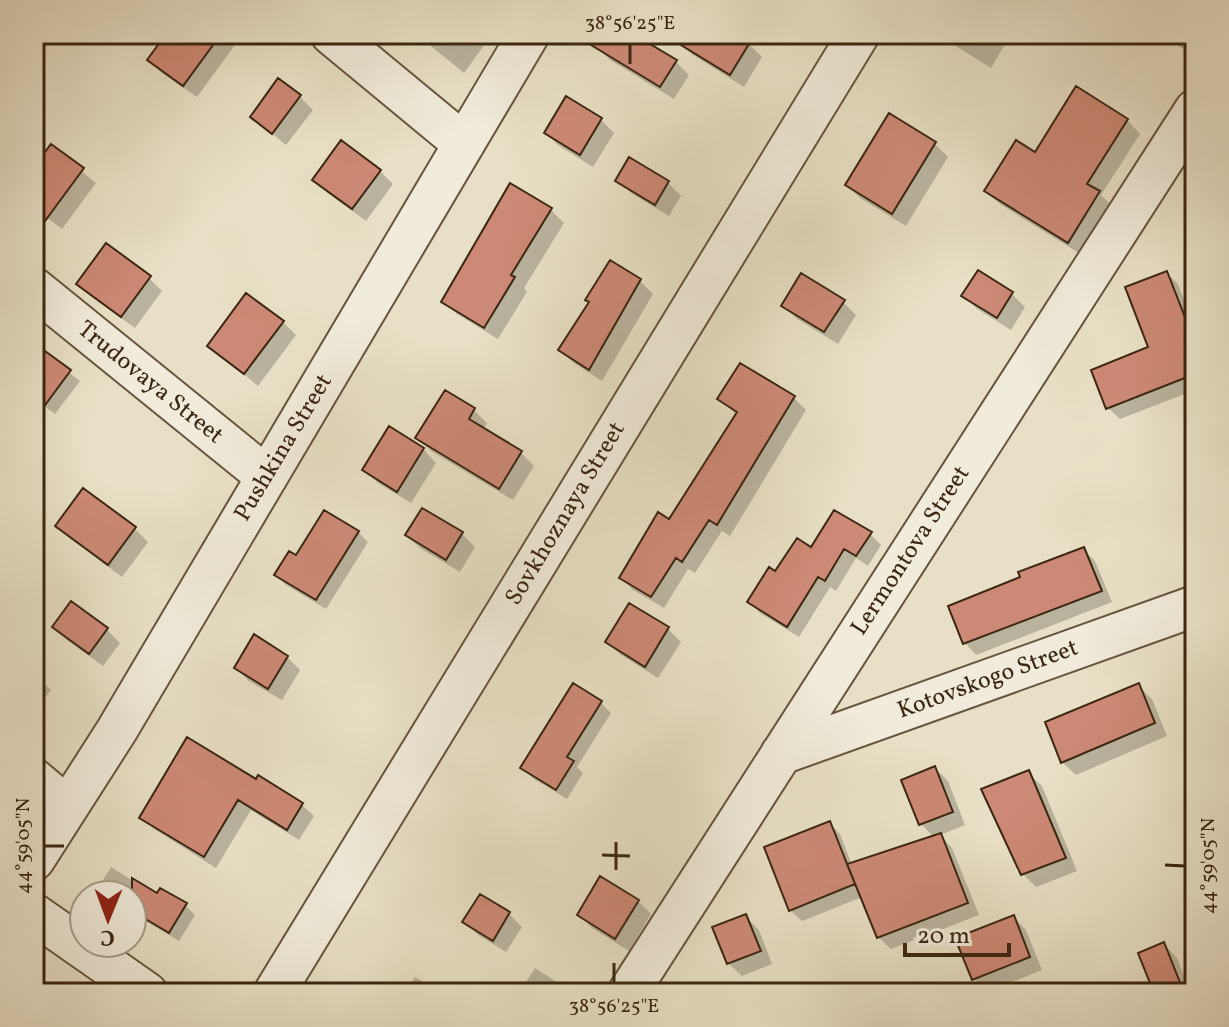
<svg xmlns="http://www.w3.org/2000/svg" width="1229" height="1027" font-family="Vollkorn,serif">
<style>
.shadow{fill:#0003}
.building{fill:#cc8975;stroke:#3b2611;stroke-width:2}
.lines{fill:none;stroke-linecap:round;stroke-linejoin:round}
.street-casing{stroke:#66543e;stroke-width:44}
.street{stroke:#f0ebda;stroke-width:40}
.ticks{fill:none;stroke:#3b2611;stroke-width:3}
.labels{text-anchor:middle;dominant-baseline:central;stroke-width:6;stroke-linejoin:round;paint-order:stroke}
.street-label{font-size:24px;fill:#3b2611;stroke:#f0ebda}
.neatline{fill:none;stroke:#3b2611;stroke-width:3}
.ticks-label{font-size:20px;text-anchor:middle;fill:#3b2611}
</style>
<rect width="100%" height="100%" fill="#e8e0c6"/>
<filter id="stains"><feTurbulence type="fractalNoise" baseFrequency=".0025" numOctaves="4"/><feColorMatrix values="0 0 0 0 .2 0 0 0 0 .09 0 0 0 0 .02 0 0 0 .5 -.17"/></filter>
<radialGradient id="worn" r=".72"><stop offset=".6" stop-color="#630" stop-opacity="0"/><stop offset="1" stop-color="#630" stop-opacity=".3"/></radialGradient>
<path class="shadow" d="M168 34H224L235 45 197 97 162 73 149 60Z
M432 34H488L490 37 464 73 426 42Z
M604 34H630L676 62 689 75 674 99 610 60 597 47Z
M685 34H733L749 44 762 57 744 87 693 55 680 42Z
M944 34H1011L991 68 956 46Z
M1162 34H1195V56L1165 38Z
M300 97 313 110 286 145 252 117Z
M889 116 935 144 948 157 906 226 860 198 847 185Z
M601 120 614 133 593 167 559 146 546 133Z
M1127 120 1140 134 1101 195 1112 206 1082 255 1000 204 986 191Z
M51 147 96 183 62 229 34 208V170Z
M380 171 393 184 366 221 328 193 314 180Z
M618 180 668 183 681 196 669 216 631 193Z
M551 210 564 223 524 288 527 292 498 339 457 314 443 301Z
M1166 273 1178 284 1195 329V390L1120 419 1108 408 1151 348Z
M149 278 162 291 135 328 92 297 79 284Z
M640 281 653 294 602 381 574 363 560 350 591 303Z
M1012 294 1025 307 1011 330 977 309 964 296Z
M843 302 856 315 838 344 797 319 784 306Z
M283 322 296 335 258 386 210 346Z
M34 345 80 381 55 414 34 399Z
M741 365 794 398 806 410 730 536 722 531 695 573 688 569 664 608 633 590 621 577 670 522 737 415 719 399Z
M474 410 487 423 483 430 521 453 534 466 513 500 431 451 417 438Z
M423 449 436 463 411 503 378 483 365 470Z
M83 491 135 529 148 542 122 577 71 539 58 526Z
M358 532 368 542 326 609 286 585 276 575 297 558Z
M462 534 475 547 460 572 420 548 407 535Z
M870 534 881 545 868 566 856 558 836 591 830 587 799 637 760 613 749 602 776 574 811 550Z
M1084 550 1095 561 1112 602 976 655 965 643 1023 579Z
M71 604 107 630 120 643 103 666 67 640 54 627Z
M668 629 681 642 658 678 621 655 608 642Z
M287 657 300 670 282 700 249 681 236 668Z
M1195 664V679L1190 666Z
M34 674 51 690 34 712Z
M1138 686 1152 699 1167 736 1076 775 1062 762Z
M600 702 611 713 577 767 583 773 567 799 534 779 523 768Z
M935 768 948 781 965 825 940 835 952 848 979 915 891 949 878 937 862 897 802 921 790 910 829 823 840 834 852 865 934 837 921 824Z
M1028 773 1042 786 1077 871 1036 887 1023 874Z
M258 778 302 805 314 816 299 840 251 810 216 868 154 829 142 817 256 781Z
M1195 854V873L1188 856Z
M111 867 157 896 185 905 195 915 179 941 132 913V895H105L98 888Z
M481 897 509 914 522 927 506 952 478 935 465 922Z
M638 901 651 914 629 951 592 928 579 914Z
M746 917 759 930 772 964 742 976 728 963Z
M1013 917 1026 930 1042 970 987 992 974 979Z
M1164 944 1177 958 1186 981 1156 993 1141 954Z
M535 968 574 993H519Z
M415 977 442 993H405Z
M1188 985 1191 993H1166Z"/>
<path class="building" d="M166 34H221L183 86 147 60Z
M573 34H633L677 60 660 87Z
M663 34H755L730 75Z
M278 78 301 95 272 134 250 117Z
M1076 86 1128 119 1087 184 1100 191 1068 243 984 191 1016 140 1035 152Z
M566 96 602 118 580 155 544 133Z
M889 113 936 142 892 214 845 185Z
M341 140 381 170 352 209 312 180Z
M51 144 84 168 34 236V167Z
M629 157 669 181 655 205 615 181Z
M510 183 552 208 511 275 515 277 484 328 441 302Z
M106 243 151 276 121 317 76 284Z
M610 260 641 279 589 370 558 350 589 302 585 300Z
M978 270 1013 292 997 318 961 296Z
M1167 271 1195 343V374L1106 409 1091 370 1148 347 1125 287Z
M801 273 845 300 824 332 781 306Z
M246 293 284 321 244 374 207 346Z
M34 343 71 370 34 420Z
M740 363 795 396 717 525 709 520 682 562 676 558 651 597 619 578 658 512 669 519 737 412 717 399Z
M445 390 475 408 469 419 522 451 499 489 415 438Z
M389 426 424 448 397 492 362 470Z
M83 488 136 527 108 565 55 526Z
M422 508 463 532 446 560 405 535Z
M324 510 359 531 316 600 274 575 289 551 296 555Z
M834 510 872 532 856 556 844 549 825 581 818 577 787 627 747 602 769 567 775 571 797 538 811 547Z
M1084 547 1102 591 963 644 948 606 1020 577 1018 572Z
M71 601 108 628 89 654 52 627Z
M629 603 669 627 645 667 605 642Z
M254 634 288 656 268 689 234 668Z
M573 683 602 701 567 757 574 761 556 790 520 768Z
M1139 683 1155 723 1061 763 1045 722Z
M187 737 256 779 258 775 303 803 287 830 238 800 204 857 139 818Z
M935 766 953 812 919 825 901 780Z
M1029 770 1066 858 1021 875 981 789Z
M830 821 855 884 789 911 764 847Z
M941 833 968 903 877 938 847 864Z
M600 876 639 900 615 939 577 915Z
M132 878 157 893 160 888 187 903 169 933 132 911Z
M480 894 510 912 493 941 462 922Z
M746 914 761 951 727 964 712 927Z
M1014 915 1030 957 972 980 955 938Z
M1164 942 1181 985 1154 993 1138 953Z"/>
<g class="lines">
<g class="street-casing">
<path id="street" d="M331 34 464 144
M34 288 267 477
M781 754 1195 606
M34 779 67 807
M34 860 117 730 529 34
M34 914 147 993
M274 993 859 34
M628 993 1195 110"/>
</g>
<use href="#street" class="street"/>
</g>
<path class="ticks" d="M630 64V44M44 846H64M602 855 630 856M1165 865 1185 866M616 870V842M614 983V963"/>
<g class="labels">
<g class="street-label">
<text transform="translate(150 383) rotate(39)">Trudovaya Street</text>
<text transform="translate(284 448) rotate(-59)">Pushkina Street</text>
<text transform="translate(566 514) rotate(-59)">Sovkhoznaya Street</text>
<text transform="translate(911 551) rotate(-57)">Lermontova Street</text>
<text transform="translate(988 680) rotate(-20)">Kotovskogo Street</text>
</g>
</g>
<rect width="1229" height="1027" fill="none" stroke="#e8e0c6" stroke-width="88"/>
<g transform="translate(108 919) rotate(181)"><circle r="38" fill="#f0ebda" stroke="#a89c8a" stroke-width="2"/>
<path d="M0-6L14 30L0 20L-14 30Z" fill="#8f2418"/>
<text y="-12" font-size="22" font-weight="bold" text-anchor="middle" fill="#3b2611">С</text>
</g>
<path d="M905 943v12h104v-12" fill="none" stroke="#3b2611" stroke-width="4"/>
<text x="917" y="943" font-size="24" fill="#3b2611" stroke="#f0ebda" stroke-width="6" paint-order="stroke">20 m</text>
<rect x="44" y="44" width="1141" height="939" class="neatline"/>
<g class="ticks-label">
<text x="630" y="29">38°56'25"E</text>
<text transform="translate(22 846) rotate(-90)" y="7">44°59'05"N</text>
<text transform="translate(1207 866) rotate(-90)" y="7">44°59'05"N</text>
<text x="614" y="1012">38°56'25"E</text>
</g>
<rect width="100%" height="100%" filter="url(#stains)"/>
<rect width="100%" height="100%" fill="url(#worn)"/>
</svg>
